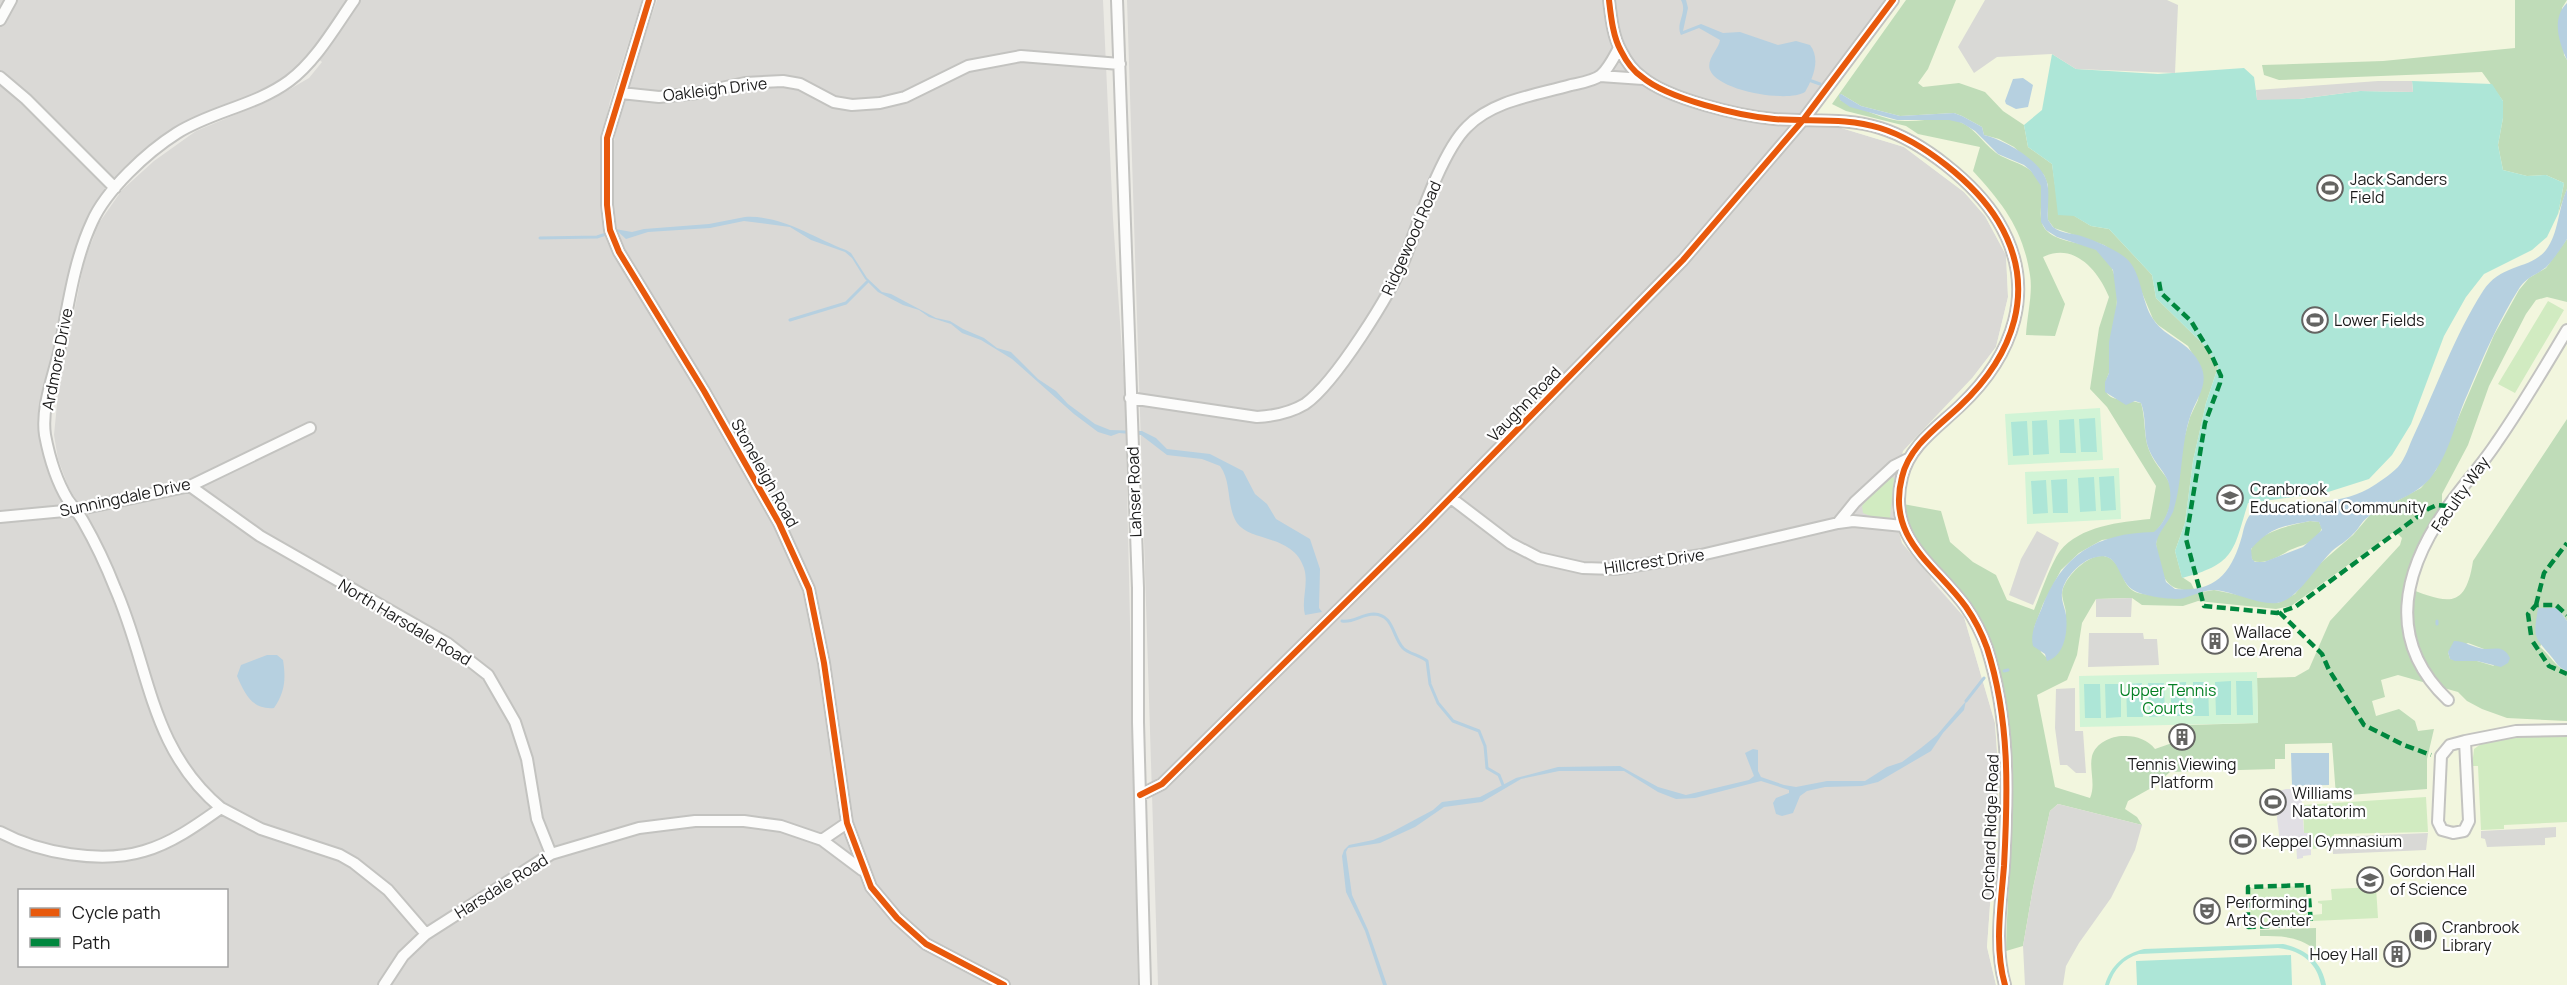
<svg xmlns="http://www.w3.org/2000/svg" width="2567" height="985" font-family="Manrope,sans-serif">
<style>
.residential{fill:#dad9d6;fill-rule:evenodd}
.education{fill:#f2f6de}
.grass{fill:#d1ebc1}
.forest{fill:#bfdcb8;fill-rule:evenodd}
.park{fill:#d1f4d6}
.pitch{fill:#ade6d7}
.parking{fill:#d9d9d6}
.plaza{fill:#e1dfe4}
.water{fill:#b6d0e0;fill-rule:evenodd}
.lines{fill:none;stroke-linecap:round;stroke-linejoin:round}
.stream{stroke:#b6d0e0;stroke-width:3}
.minor-casing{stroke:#c3c3c0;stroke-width:14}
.minor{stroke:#fcfcfb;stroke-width:10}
.quiet{stroke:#00873e;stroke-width:4.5;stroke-dasharray:9 4.5;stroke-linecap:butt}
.cycleway-casing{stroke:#fff;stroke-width:10}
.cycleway{stroke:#e8590c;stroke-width:6}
.labels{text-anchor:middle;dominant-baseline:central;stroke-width:4.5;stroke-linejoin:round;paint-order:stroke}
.street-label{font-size:16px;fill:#1c1c1c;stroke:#fff}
.poi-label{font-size:16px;fill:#1c1c1c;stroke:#fff;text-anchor:start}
.park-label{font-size:16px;fill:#058025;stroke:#fff}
</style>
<rect width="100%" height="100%" fill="#ebeae4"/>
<path class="residential" d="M0 0H642L610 101 600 148 601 162 611 161 618 116 657 0H1103L1113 219 1125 395 1138 985H0V522L85 515 68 486 58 459 54 435 58 394 84 262 99 223 122 190 154 161 196 131 273 99 309 78 322 62 313 55 282 83 181 129 107 192 67 283 45 389 42 443 56 491 64 506 0 511ZM20 890H226V966H20Z
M1127 0H1885L1803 110 1818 121 1904 147 1964 192 1985 216 2006 255 2008 297 1996 347 1973 377 1931 580 1964 617 1995 723 1999 780 1987 947 1996 985H1158Z"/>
<path class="education" d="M1885 0H2567V985H1996L1987 947 1999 780 1995 723 1964 617 1902 543 1892 509 1894 486 1903 451 1973 377 1996 347 2008 297 2006 255 1985 216 1964 192 1904 147 1818 121 1803 110Z"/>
<path class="grass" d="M2548 301 2564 310 2515 393 2498 384Z
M1890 476 1894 478 1890 518 1878 519 1863 513 1862 506 1879 485Z
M2536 735H2567V822L2504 825V829L2481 830 2478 766H2472L2474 749 2485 741Z
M2426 797 2428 832 2334 834 2333 847 2311 849V834H2304L2303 805Z
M2306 886 2308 921 2251 923 2250 888Z
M2376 887 2378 918 2313 921V915L2322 914V904L2318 903V901L2332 900 2331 889Z"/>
<path class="forest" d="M1906 0H1956L1928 69 1918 83 1923 87 1959 83 1985 92 2003 111 2024 125 2028 147 2052 164 2058 206 2091 226 2109 229 2152 275 2156 298 2205 346 2218 367 2206 403 2193 461 2185 523 2175 551 2182 577 2191 583 2196 593 2214 590 2278 603 2295 594 2316 567 2353 535 2370 515 2421 488 2436 470 2494 335 2519 290 2529 278 2546 268 2567 239V302L2547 297 2536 300 2526 314 2489 386 2468 445 2442 494V511L2408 570 2404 587C2444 601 2465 614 2473 561L2567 419V621L2558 608 2540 647C2550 655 2555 667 2567 671V721L2507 718 2482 709 2467 701 2458 692 2398 675 2381 680 2385 697 2372 701 2376 716 2399 709 2415 721 2418 731 2434 729 2427 759V789L2336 796 2332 743 2285 744V759H2275V769L2170 772 2153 787 2128 801 2125 809 2137 817 2142 825 2058 804 2050 811 2033 888 2023 946 2006 951C2008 841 2030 727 1982 623 1961 577 1914 561 1903 504L1941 511 1950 542 1973 562 1996 575 2007 600 2034 610C2041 593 2050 565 2060 551 2080 526 2120 522 2150 519L2156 486 2107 407 2090 389 2099 328 2109 297C2098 270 2074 242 2043 257L2065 304 2055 336 2026 335C2027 316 2033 293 2030 275 2023 229 2003 204 1973 171L1980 147 1918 134 1906 126 1846 111 1832 104ZM1841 94 1861 106 1900 116 1954 113 1962 116 1982 127 1984 135 1999 139 2014 147 2044 175 2048 185V220L2054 228 2104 245 2129 262 2153 319 2158 325 2188 346 2202 371 2198 400 2190 417 2184 439 2173 510 2157 537 2156 544C2158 561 2162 591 2184 589 2170 591 2152 597 2138 593 2123 588 2124 574 2116 564 2101 543 2073 568 2065 584 2058 595 2066 604 2066 615 2066 625 2051 647 2046 657L2041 652 2034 628 2043 604 2061 570 2079 553 2102 540 2154 533C2168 520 2178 494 2166 477 2158 466 2151 458 2147 444 2144 431 2145 416 2141 403 2123 398 2095 404 2109 373 2110 337 2135 266 2091 247 2077 242 2055 241 2045 229 2035 215 2047 195 2039 180 2030 165 2015 163 2001 156 1985 147 1977 129 1960 122 1943 115 1922 122 1905 121 1884 121 1860 107 1840 100ZM2395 531 2402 538 2400 545 2330 621 2309 669 2295 677 2257 678 2258 723 2189 725V742H2175L2155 749C2148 740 2137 736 2126 736 2113 735 2096 742 2092 756 2089 770 2096 784 2090 798L2055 787 2037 695 2067 680 2077 655 2082 623 2096 599 2132 598 2142 605 2183 606 2198 601 2276 609 2291 606ZM2468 643 2484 649 2494 666 2477 661 2450 659 2448 652Z
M2515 0H2567L2562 8 2564 55 2567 60V189L2558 214 2564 183 2546 175 2527 176 2503 170 2498 145 2503 118V101L2482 72 2279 80 2264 75 2262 65 2383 61 2515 48Z
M2310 521 2319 522 2322 528C2315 545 2302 544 2288 551 2278 557 2265 565 2253 561 2239 535 2295 524 2310 521Z
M2316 928V950C2298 936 2282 936 2260 936V930Z"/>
<path class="park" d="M2100 408 2103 460 2008 465 2005 414Z
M2119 468 2121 519 2027 524 2025 472Z
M2257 672 2258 723 2080 727 2079 676Z"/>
<path class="pitch" d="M2052 54 2076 69 2158 74 2244 68 2254 77 2257 99H2299L2360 91 2413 92 2412 81 2492 84 2503 101V118L2498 145 2503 170 2527 176 2546 175 2564 183 2558 214 2547 237 2532 250 2484 274 2466 297 2444 336 2411 424 2392 455 2369 479 2325 493 2248 503C2233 552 2235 564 2182 578L2175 551 2185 523 2193 461 2206 403 2218 367 2205 346 2156 298 2152 275 2109 229 2091 226 2074 216 2058 215 2052 164 2028 147 2024 125 2042 110Z
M2095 418 2097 452H2081L2079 419Z
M2074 419 2076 453H2060L2059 420Z
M2047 420 2049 454 2033 455 2032 421Z
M2027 421 2029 455 2013 456 2011 422Z
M2114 476 2116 510 2101 511 2099 477Z
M2094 477 2096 511 2080 512 2078 478Z
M2067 479 2068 513H2053L2051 480Z
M2046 480 2048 513 2033 514 2031 481Z
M2231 681V715H2216L2215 682Z
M2236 681H2252L2253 715H2237Z
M2186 682 2187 716H2171V683Z
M2193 682H2208L2209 716H2193Z
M2142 683 2143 717H2127L2126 684Z
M2148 683H2164L2165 716 2149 717Z
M2084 684H2100L2101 718H2085Z
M2105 684H2121V717L2106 718Z
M2283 944C2305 949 2322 961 2326 985H2321C2317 962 2300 950 2278 948L2139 954C2123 959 2114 969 2109 985H2105C2111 965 2124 954 2144 949Z
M2291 955 2292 985H2137L2136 961Z"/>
<path class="parking" d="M1985 0H2167L2178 5 2175 73 2076 69 2052 54 1997 57 1974 73 1958 47Z
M2378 81H2412L2413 92 2360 91 2299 99 2257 100 2256 90Z
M2037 531 2059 543 2033 605 2009 595 2021 559Z
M2132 598 2131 617H2096V599Z
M2089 633H2143L2144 639H2157L2159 665 2088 667Z
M2075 688V731H2083L2086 773H2076L2067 765H2060L2055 728 2056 689Z
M2058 804 2142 825 2135 850 2111 898 2079 943 2066 966 2063 985H2025L2023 946 2033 888 2050 811Z
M2556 827V837L2545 838V845L2487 847 2485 839 2481 838V831Z
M2428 833 2426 850 2333 854V837Z"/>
<path class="plaza" d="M2286 789H2301L2304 833H2311V855L2303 856V858L2297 859 2296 842H2280L2277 818 2279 791Z"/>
<path class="water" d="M1681 0H1686L1688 8 1683 31 1701 24 1723 33 1740 32 1778 45 1796 41 1810 45C1821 59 1813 78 1805 92 1788 103 1718 91 1710 70 1706 59 1719 49 1720 40L1699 28 1681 35C1675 23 1688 13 1681 0Z
M2567 3V60C2559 43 2551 18 2567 3Z
M2023 78 2033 85 2028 107 2016 109 2006 104 2005 101 2013 79Z
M1841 94 1861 106 1900 116 1954 113 1962 116 1982 127 1984 135C2004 140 2041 160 2047 182 2050 194 2047 207 2048 220 2050 222 2051 225 2053 227 2061 234 2075 233 2084 237 2096 241 2119 251 2128 260 2142 275 2141 301 2153 319 2166 339 2189 340 2201 366 2209 384 2197 398 2191 414 2180 445 2183 482 2173 512 2168 523 2158 532 2156 544L2166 582 2175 589C2216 593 2232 572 2242 536 2244 528 2246 517 2253 512 2269 499 2297 505 2316 503 2333 501 2354 497 2368 489 2378 483 2390 475 2398 467 2406 458 2409 445 2414 435 2437 387 2454 336 2483 291 2501 263 2530 270 2546 250 2559 233 2558 208 2567 189 2567 201 2567 229 2567 239 2565 243 2549 266 2545 268 2536 275 2527 277 2520 287 2499 320 2483 357 2468 393 2455 421 2451 450 2432 476 2416 497 2388 502 2368 517 2361 522 2359 529 2353 534 2347 541 2339 545 2332 551 2317 565 2297 601 2277 603 2259 605 2234 592 2215 590 2204 590 2194 595 2184 598 2175 601 2144 596 2135 591 2115 581 2122 546 2090 559 2078 564 2063 580 2062 593 2061 601 2065 608 2066 615 2068 631 2065 656 2047 661L2045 654 2033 646C2030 634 2036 621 2041 610 2061 555 2096 533 2154 532 2168 520 2174 499 2168 481 2163 469 2152 461 2147 444 2144 431 2146 416 2141 403L2135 401 2126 405 2105 392V382L2109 373V342L2117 302 2113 270 2096 250 2057 237 2046 230 2041 222V186L2031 171 2024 165 1998 154 1975 131 1962 123 1949 120H1897L1850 107 1840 100 1839 95ZM2310 521 2319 522 2322 530 2303 547 2264 562H2255L2252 559 2251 549C2272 526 2281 527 2310 521Z
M745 217C782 215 812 237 846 250L851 253 867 278 882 292 891 294 936 318 950 321 963 329 984 338 997 348 1011 352 1038 379 1056 391 1068 404 1095 424 1110 430 1142 431 1156 438 1167 449 1210 454 1243 471 1255 494 1267 504 1276 519 1310 539 1320 569 1319 608 1322 612 1305 615C1301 600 1309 584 1304 568 1293 534 1250 542 1237 523 1226 506 1232 482 1220 466L1202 459 1167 455 1141 435 1119 433 1111 436 1098 432 1074 414 1012 359 981 340 962 333 951 324 929 317 919 310 903 305 878 292 865 279 852 258 845 252 811 240 790 227 744 221 710 228 648 232 626 239 615 229 632 232 644 229 709 224Z
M2538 608H2558L2567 621V671C2557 667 2557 663 2550 655 2532 635 2534 635 2538 608Z
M2454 641C2465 641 2474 648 2484 649 2494 650 2503 644 2510 658L2508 663 2501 667 2477 661H2455L2450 659 2448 652Z
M267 655H277L283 660C286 679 285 692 274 708 252 710 245 694 237 676L241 665Z
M1966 701 1964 710 1943 733 1931 751 1878 782 1862 786 1825 787 1807 791 1800 796 1793 813 1782 816 1776 814 1773 803 1776 798 1789 793V790L1761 781 1695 798 1676 799 1658 792 1624 771H1559L1521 779 1482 802 1444 807 1415 827 1380 843 1348 848 1346 852 1352 895 1368 930 1387 985H1383L1365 931 1346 892 1342 856 1344 850 1349 845 1373 840 1390 833 1433 810 1442 802 1480 797 1516 778 1558 767 1620 766 1658 787 1686 795 1749 780 1754 776 1745 753 1753 749 1758 750V771L1761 777 1784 785 1796 787 1827 781H1865L1887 767 1902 762 1921 748 1937 735Z
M2291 753H2329V785L2292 786Z"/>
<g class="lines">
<path class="stream" d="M1806 79 1820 84
M540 238 597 237 609 233
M790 320 846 303 867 282
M1342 621C1353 623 1362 614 1374 614 1394 615 1392 636 1403 648 1409 654 1420 655 1427 661L1430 684 1438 703 1453 721 1479 731 1485 746 1487 768 1499 775 1503 785
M2437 621V624
M2004 671 2008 670
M1966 701 1984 678"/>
<g class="minor-casing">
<path id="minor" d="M649 0 607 138V205L610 230 619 252 704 391 779 523 809 589 824 663 847 823 871 887 897 918 926 944 1004 985
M1117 0 1138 588V722L1145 985
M1609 0C1611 17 1613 37 1621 51 1626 61 1633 71 1642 77 1668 99 1740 116 1774 119 1810 122 1845 117 1880 128 1922 141 1975 183 1998 221 2039 289 2013 356 1960 406 1938 427 1909 446 1902 477 1886 539 1935 564 1966 607 1975 620 1982 634 1987 648 2010 720 2008 792 2004 866 2001 904 1994 947 2005 985
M0 20 11 0
M1600 76 1643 79
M0 77 26 99 115 188
M621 93 659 97 697 93 745 83 783 81 800 84 834 102 852 105 880 103 905 97 968 66 1021 56 1120 64
M1130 398 1257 417C1274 416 1290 413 1305 404 1335 383 1391 294 1405 258 1418 224 1442 151 1467 127 1493 100 1537 95 1571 85 1580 83 1594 81 1601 75 1609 68 1614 57 1619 48
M190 486 260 536 447 643 488 675 515 722 527 759 537 819 551 854
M1451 498 1510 543 1539 558 1583 568 1615 569 1701 555 1838 523 1855 502 1894 466 1908 459
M0 517 75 510 190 486 310 428
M1838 523 1853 521 1903 526
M2448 700C2386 641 2402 572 2447 508 2463 485 2482 465 2497 442 2522 406 2545 367 2567 330
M2465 741 2469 821 2464 831 2453 833 2442 830 2438 822 2441 756 2450 745Z
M2465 741 2516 731 2567 730
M1140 795 1162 784 1423 526 1683 260 1803 120 1893 0
M221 808C149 748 150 667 115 588 106 565 95 542 83 521 79 514 73 507 68 500 57 482 49 456 45 435 41 408 53 378 59 352 68 308 73 263 92 222 106 190 147 152 177 133 212 111 255 106 289 81 316 61 335 27 354 0
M0 832C39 853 101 864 144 851 172 843 197 825 221 808L261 829 340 855 354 863 388 890 426 934
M822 840 862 870
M384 985 403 956 426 934 551 854 639 828 695 821H744L781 826 822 840 847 823"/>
</g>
<use href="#minor" class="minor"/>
<path class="quiet" d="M2159 282 2161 293 2191 321 2211 354 2221 376 2220 383 2205 423 2186 539 2204 606 2277 613 2295 607 2428 509 2437 505 2448 506
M2536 605 2544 573 2567 543
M2279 612 2322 654 2329 670 2364 725 2404 745 2431 755
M2531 635 2528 614 2536 605H2556L2567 615
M2533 642 2549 666 2567 674
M2308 885 2311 924 2248 927V887Z"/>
<g class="cycleway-casing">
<path id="cycleway" d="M649 0 607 138V205L610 230 619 252 704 391 779 523 809 589 824 663 847 823 871 887 897 918 926 944 1004 985
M1609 0C1611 17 1613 37 1621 51 1626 61 1633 71 1642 77 1668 99 1740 116 1774 119 1810 122 1845 117 1880 128 1922 141 1975 183 1998 221 2039 289 2013 356 1960 406 1938 427 1909 446 1902 477 1886 539 1935 564 1966 607 1975 620 1982 634 1987 648 2010 720 2008 792 2004 866 2001 904 1994 947 2005 985
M1140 795 1162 784 1423 526 1683 260 1803 120 1893 0"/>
</g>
<use href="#cycleway" class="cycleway"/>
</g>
<defs>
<g id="stadium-ring" transform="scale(1.35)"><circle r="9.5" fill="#fff" stroke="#646462" stroke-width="1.5"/><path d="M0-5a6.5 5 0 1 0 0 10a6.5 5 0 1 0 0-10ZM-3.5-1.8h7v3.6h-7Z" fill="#646462"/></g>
<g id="school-ring" transform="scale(1.35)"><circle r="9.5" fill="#fff" stroke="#646462" stroke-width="1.5"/><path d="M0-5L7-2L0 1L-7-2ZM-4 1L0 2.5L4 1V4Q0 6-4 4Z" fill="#646462"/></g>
<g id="building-ring" transform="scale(1.35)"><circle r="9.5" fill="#fff" stroke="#646462" stroke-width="1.5"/><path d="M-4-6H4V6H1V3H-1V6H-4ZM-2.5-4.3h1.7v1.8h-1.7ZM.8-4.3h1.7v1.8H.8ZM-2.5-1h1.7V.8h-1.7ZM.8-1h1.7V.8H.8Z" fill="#646462"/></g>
<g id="theatre-ring" transform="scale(1.35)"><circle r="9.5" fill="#fff" stroke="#646462" stroke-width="1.5"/><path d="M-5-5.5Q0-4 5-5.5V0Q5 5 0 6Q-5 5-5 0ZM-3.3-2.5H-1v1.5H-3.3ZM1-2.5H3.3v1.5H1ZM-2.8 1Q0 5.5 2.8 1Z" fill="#646462"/></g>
<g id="library-ring" transform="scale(1.35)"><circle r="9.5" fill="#fff" stroke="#646462" stroke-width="1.5"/><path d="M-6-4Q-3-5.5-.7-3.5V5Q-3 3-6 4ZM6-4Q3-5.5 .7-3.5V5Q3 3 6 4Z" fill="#646462"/></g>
</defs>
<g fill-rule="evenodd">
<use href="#stadium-ring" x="2330" y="188"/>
<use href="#stadium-ring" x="2315" y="320"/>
<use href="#school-ring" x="2230" y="498"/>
<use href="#building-ring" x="2215" y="641"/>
<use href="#building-ring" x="2182" y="737"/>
<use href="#stadium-ring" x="2273" y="802"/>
<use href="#stadium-ring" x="2243" y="841"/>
<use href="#school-ring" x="2370" y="880"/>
<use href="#theatre-ring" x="2207" y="911"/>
<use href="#library-ring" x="2423" y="936"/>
<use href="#building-ring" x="2397" y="954"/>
</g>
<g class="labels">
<g class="street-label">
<text transform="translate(715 89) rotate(-7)">Oakleigh Drive</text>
<text transform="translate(1411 238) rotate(-66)">Ridgewood Road</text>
<text transform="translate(57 359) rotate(-79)">Ardmore Drive</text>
<text transform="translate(1524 404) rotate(-46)">Vaughn Road</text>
<text transform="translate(765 473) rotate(61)">Stoneleigh Road</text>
<text transform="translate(1134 492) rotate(-92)">Lahser Road</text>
<text transform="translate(2460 494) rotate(-55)">Faculty Way</text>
<text transform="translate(125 497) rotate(-12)">Sunningdale Drive</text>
<text transform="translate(1654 561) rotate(-8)">Hillcrest Drive</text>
<text transform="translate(405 622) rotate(31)">North Harsdale Road</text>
<text transform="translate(1990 827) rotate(-88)">Orchard Ridge Road</text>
<text transform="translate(501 886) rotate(-32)">Harsdale Road</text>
</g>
<g class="poi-label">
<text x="2350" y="179">Jack Sanders<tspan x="2350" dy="18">Field</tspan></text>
<text x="2334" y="320">Lower Fields</text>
<text x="2250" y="489">Cranbrook<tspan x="2250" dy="18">Educational Community</tspan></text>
<text x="2234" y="632">Wallace<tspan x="2234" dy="18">Ice Arena</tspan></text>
<text x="2182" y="764" text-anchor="middle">Tennis Viewing<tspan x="2182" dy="18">Platform</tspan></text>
<text x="2292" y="793">Williams<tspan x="2292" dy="18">Natatorim</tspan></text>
<text x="2262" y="841">Keppel Gymnasium</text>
<text x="2390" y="871">Gordon Hall<tspan x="2390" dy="18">of Science</tspan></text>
<text x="2226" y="902">Performing<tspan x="2226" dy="18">Arts Center</tspan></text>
<text x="2442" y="927">Cranbrook<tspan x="2442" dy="18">Library</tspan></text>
<text x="2378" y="954" text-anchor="end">Hoey Hall</text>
</g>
<g class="park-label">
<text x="2168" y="690">Upper Tennis<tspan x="2168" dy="18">Courts</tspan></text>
</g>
</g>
<rect x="18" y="889" width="210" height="78" fill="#ffffff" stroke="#a4a4a4" stroke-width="1.5"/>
<rect x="30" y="908" width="30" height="9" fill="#e8590c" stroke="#a4a4a4" stroke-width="1.5"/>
<text x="72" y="919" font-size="18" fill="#1c1c1c">Cycle path</text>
<rect x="30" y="938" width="30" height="9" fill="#00873e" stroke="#a4a4a4" stroke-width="1.5"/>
<text x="72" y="949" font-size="18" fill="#1c1c1c">Path</text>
</svg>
